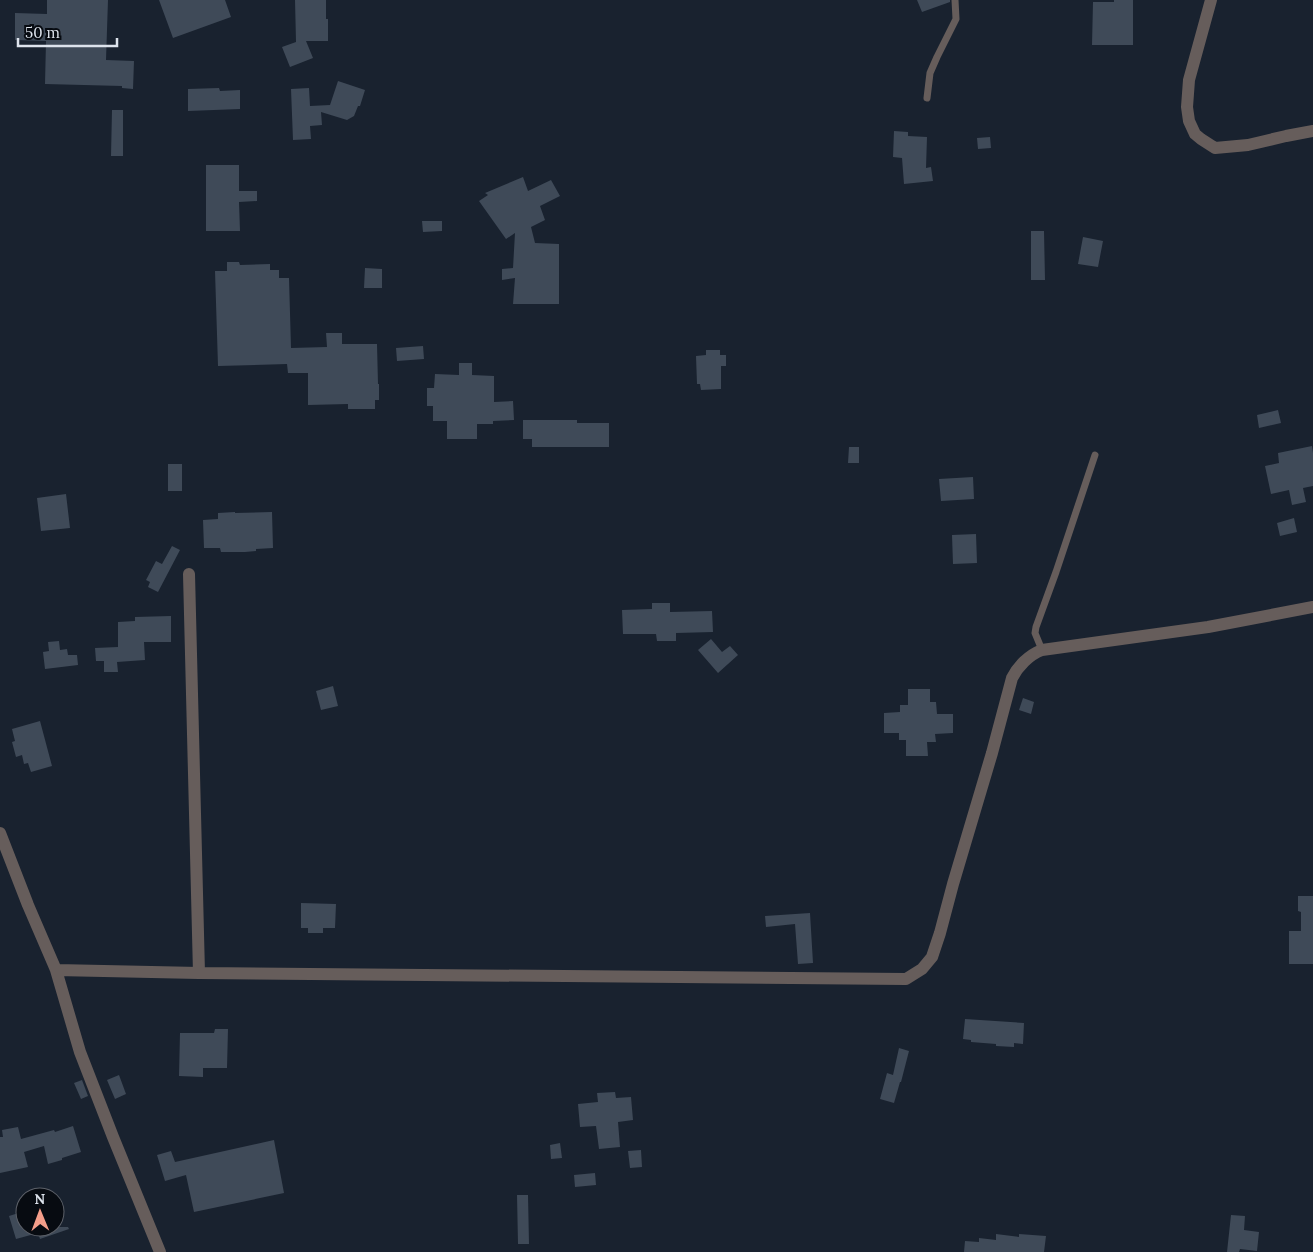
<svg xmlns="http://www.w3.org/2000/svg" width="1313" height="1252" font-family="Lora,serif">
<style>
.building{fill:#3f4a58}
.lines{fill:none;stroke-linecap:round;stroke-linejoin:round}
.lane{stroke:#665d5b;stroke-width:7}
.street{stroke:#665d5b;stroke-width:12}
</style>
<rect width="100%" height="100%" fill="#19222f"/>
<path class="building" d="M47 0H108L106 60 134 61 133 89 122 88V86L45 84 46 41 15 40V13L47 14Z
M159 0H225L231 17 173 38Z
M295 0H326V19H328V41H306L313 58 290 67 282 47 296 42Z
M917 0H950V2L922 12Z
M1114 0H1133V45H1092L1093 2H1114Z
M338 81 365 90 360 106H358L354 116 347 120 321 112 322 125 310 126 311 139 293 140 291 89 309 88 310 106 330 105Z
M219 88 220 91 240 90V109L188 111V89Z
M112 110H123V156H111Z
M894 131 908 132V136L927 137 926 168 931 167 933 181 904 184 902 158 893 157Z
M990 137 991 148 978 149 977 138Z
M206 165H239V191H257V201L239 202 240 231H206Z
M523 177 528 191 551 180 560 196 540 206 545 220 531 227 535 243 559 244V304H513L515 278 502 280V269L513 268 515 233 506 239 479 201 488 195 485 193Z
M422 221H442V231L423 232Z
M1031 231H1044L1045 280H1031Z
M1083 237 1103 241 1098 267 1078 264Z
M227 262H239L240 265 270 264V270H279V278H289L291 348 327 347 326 333H342V344H377L378 384H379V400H375V409H348V404L308 405V373H288L287 364 218 366 215 271H227Z
M365 268 382 269V288H364Z
M423 346 424 359 397 361 396 348Z
M706 350H720V355H726V366H721V389L701 390 700 384H697L696 356 706 355Z
M459 363H472V375L494 376V402L513 401 514 420 493 421V424H477V439H447V421H433V406H427V388H434L435 374 459 375Z
M1278 410 1281 423 1259 428 1257 415Z
M523 420H577V423H609V447H532V439H523Z
M1312 446 1313 453V486L1303 488 1306 502 1292 505 1289 490 1271 494 1265 466 1279 463 1278 453Z
M849 447H859V463H848Z
M168 464H182V491H168Z
M973 477 974 499 941 501 939 479Z
M66 494 70 528 41 531 37 498Z
M235 512V513L272 512 273 548 256 549V551L245 552H221L220 548H204L203 520 218 519V513Z
M1294 518 1297 532 1280 536 1277 523Z
M976 534 977 563 953 564 952 535Z
M172 546 180 550 158 592 148 587 150 582 146 580 156 561 162 564Z
M652 603H670V612L712 611 713 632 676 633V641H657L656 634H623L622 610 652 609Z
M171 616V642H144L145 660 117 662 118 672H104V661H96L95 648 118 647V622L135 621V617Z
M711 639 722 652 730 646 738 655 718 673 698 650Z
M59 641 60 650 67 649 68 655H77L78 665 45 669 43 652 49 651 48 642Z
M333 686 338 706 321 710 316 691Z
M908 689H930V702H936L937 714H953V733L935 734 936 742H927L928 756H906V740H899V733H884V713L900 712V705H908Z
M1023 698 1034 702 1031 714 1019 710Z
M40 721 52 766 31 772 28 763 24 764 22 755 16 757 12 742 15 741 12 729Z
M1298 896H1313V964H1289V931H1301V912L1298 911Z
M301 903 336 904 335 928H323V933H308V928H301Z
M810 913 813 963 798 964 795 924 766 927 765 916Z
M965 1019 1024 1023 1023 1044 1014 1043V1047L996 1046V1044L971 1042V1040L963 1039Z
M215 1029H228L227 1068H203V1077L179 1076 180 1033H214Z
M899 1048 909 1051 901 1082H900L894 1103 880 1099 887 1073 893 1075Z
M119 1075 126 1094 115 1099 107 1080Z
M82 1080 88 1096 81 1099 74 1083Z
M615 1092 616 1098 631 1097 633 1120 618 1122 620 1147 599 1149 596 1126 580 1127 578 1104 598 1102 597 1093Z
M73 1126 81 1152 62 1158V1160L48 1164 44 1146 24 1152 28 1167 0 1173V1137H3L2 1130 18 1127 21 1139 54 1130 55 1132Z
M274 1140 284 1193 194 1212 186 1175 165 1181 157 1155 171 1151 175 1162Z
M560 1143 562 1158 551 1159 550 1145Z
M641 1150 642 1167 630 1168 628 1151Z
M595 1173 596 1185 575 1187 574 1175Z
M517 1195H528L529 1244H518Z
M25 1211V1227H68L69 1229 40 1239 38 1233 16 1239 9 1216Z
M1231 1215 1245 1216 1244 1230 1259 1232 1257 1251 1240 1249 1239 1252H1227Z
M996 1234 1019 1237V1234L1046 1236 1044 1252H964L965 1241 979 1242V1238L996 1240Z"/>
<g class="lines">
<path class="lane" d="M927 98 930 73 937 57 956 19 955 0
M1042 650 1035 633 1036 627 1056 572 1095 455"/>
<path class="street" d="M1211 0 1189 80 1187 107 1189 121 1195 134 1201 139 1215 148 1248 145 1286 136 1313 131
M189 574 199 973
M0 833 28 905 56 970 80 1052 113 1137 160 1252
M56 970 199 973 906 979 922 969 932 957 940 933 953 884 992 753 1012 678C1018 666 1029 655 1042 650L1208 627 1313 607"/>
</g>
<g transform="translate(40 1212) rotate(359)"><circle r="24" fill="#070b11" stroke="#5d6169"/>
<path d="M0-4L9 19L0 12L-9 19Z" fill="#f49e8a"/>
<text y="-8" font-size="14" font-weight="bold" text-anchor="middle" fill="#dde3ec">N</text>
</g>
<path d="M18 38v8h99v-8" fill="none" stroke="#dde3ec" stroke-width="2.5"/>
<text x="25" y="38" font-size="15" fill="#dde3ec" stroke="#070b11" stroke-width="4" paint-order="stroke">50 m</text>
</svg>
